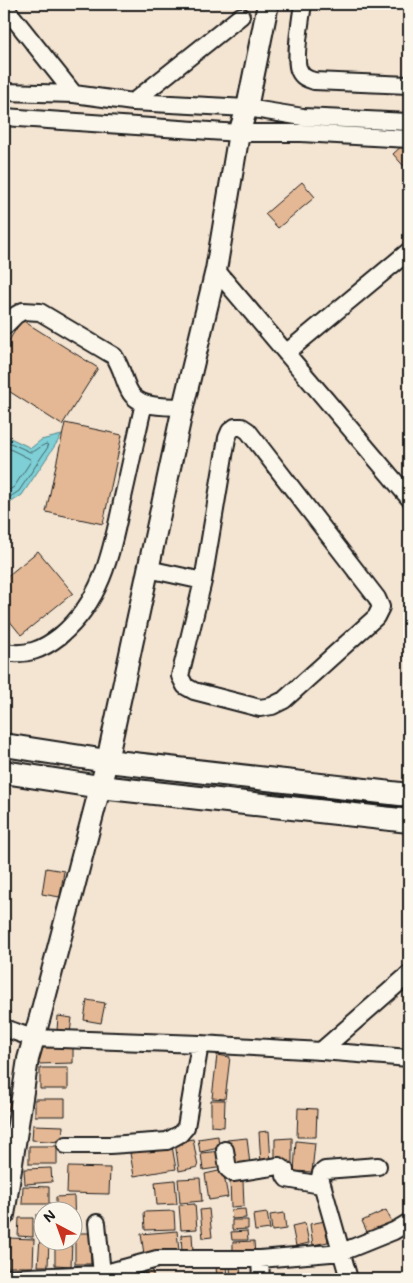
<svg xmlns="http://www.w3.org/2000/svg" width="413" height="1283" font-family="Mali,sans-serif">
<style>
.water{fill:#7ecfd6;stroke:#57878c}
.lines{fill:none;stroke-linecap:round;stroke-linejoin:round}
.shore{stroke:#436466;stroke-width:1}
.building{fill:#e4b894;stroke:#1c1c1c}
.minor-casing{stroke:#1c1c1c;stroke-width:20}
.tertiary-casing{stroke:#1c1c1c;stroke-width:24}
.secondary-casing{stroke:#1c1c1c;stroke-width:26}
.minor{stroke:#fbf7ec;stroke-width:16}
.tertiary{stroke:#fbf7ec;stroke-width:20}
.secondary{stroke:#fbf7ec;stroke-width:22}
</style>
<rect width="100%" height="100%" fill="#f4e4d2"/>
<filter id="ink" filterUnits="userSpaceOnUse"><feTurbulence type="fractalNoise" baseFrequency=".02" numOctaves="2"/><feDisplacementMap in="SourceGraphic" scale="10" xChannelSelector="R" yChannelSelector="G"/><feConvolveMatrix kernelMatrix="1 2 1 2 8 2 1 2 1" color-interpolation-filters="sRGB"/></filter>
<g filter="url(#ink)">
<path class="water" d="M4 435 31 448 41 440 62 435 22 495 4 507Z"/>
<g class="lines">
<path class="shore" d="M4 440 30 452C37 452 40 445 47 444L48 447 19 491 4 501
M4 446 30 459 31 461 14 487 4 493"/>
</g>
<path class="building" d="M405 143 409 148V172L393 154Z
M302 182 315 197 278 228 265 214Z
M22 320 98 368 62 425 4 388V348Z
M65 423 122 435 103 524 46 512Z
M38 551 73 593 21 635 4 614V579Z
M46 868 64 871 60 897 42 894Z
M87 1000 105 1003 101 1023 84 1020Z
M58 1016 72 1018 70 1033 57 1031Z
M73 1047V1063L38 1064V1048Z
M217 1055 230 1057 225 1099 212 1098Z
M40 1068H68V1089H40Z
M4 1092 14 1105 4 1113Z
M35 1099H65V1116H35Z
M211 1100H225L224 1127 211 1126Z
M298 1108 317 1109 316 1137H297Z
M33 1125 63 1126 62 1142 32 1140Z
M269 1131 271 1163 261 1164 259 1132Z
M218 1136 219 1148 200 1152 198 1139Z
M247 1138 250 1165 230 1167 227 1140Z
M292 1138V1164H275V1139Z
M193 1139 198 1167 179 1171 175 1142Z
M296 1141 315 1143 312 1172 294 1171Z
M29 1146H57V1164H29Z
M172 1146 176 1169 134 1176 130 1153Z
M221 1151 224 1167 203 1170 201 1153Z
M68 1167 110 1168 109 1194 67 1193Z
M51 1168 52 1182 25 1184 24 1169Z
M223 1170 228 1197 209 1200 205 1174Z
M200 1178 202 1201 180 1203 178 1179Z
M175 1180 177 1204 157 1205 155 1182Z
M230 1181H243L244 1206 231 1207Z
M23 1186 49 1187V1204H22Z
M74 1196 75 1230H72V1210H56V1197Z
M195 1204 197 1229 181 1230 179 1205Z
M209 1209 212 1237 203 1238 200 1210Z
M245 1209 246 1218 232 1219 231 1210Z
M386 1210 393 1224 369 1236 362 1221Z
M174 1211 175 1229 145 1230 144 1212Z
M267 1213 270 1229 255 1231 253 1215Z
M284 1213 286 1229 272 1231 270 1215Z
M36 1215H42V1236H37Z
M19 1218H33V1237L18 1236Z
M232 1220H248V1229L232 1230Z
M325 1221 328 1242 313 1245 310 1224Z
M305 1223 309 1243 296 1246 292 1226Z
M177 1231 179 1251 144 1254 141 1234Z
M247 1231 248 1240H232L231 1232Z
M75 1233H90L91 1264H75Z
M192 1234 193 1251 182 1252 181 1235Z
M9 1238 34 1239 33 1267H8Z
M40 1238H42V1240H49L48 1266H38Z
M55 1240H72L71 1266 55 1265Z
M254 1241 255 1256 233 1257V1242Z
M151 1265 154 1279H146L144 1267Z
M227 1265 228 1279H217L216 1266Z
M240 1266 241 1279H231L230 1267Z
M141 1267 144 1279H132L130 1270Z"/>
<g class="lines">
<g class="minor-casing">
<path id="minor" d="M303 4C301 17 294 61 299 70 302 77 307 79 314 81L409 85
M4 6 74 94
M4 92 74 94 133 102 247 108 303 117 409 122
M133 102 241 16
M4 117 239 133H301L409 139
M216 270 409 498
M4 327 16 315 23 311 40 312 114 356C121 366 123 377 128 388 136 409 165 406 183 407
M286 353 409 251
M148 569 203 581 227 438 230 431 235 427H242L248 431 377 598 381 607 376 617 284 700 272 706 260 708 194 691 185 686 180 676 203 581
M4 652C27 656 42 650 60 636 105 598 112 547 124 493 131 463 137 433 144 403
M4 1028 33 1038 200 1044 321 1051 409 1058
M321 1051 409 974
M66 1145H110L167 1141 180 1134 186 1127 200 1044
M225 1150 228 1169 233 1173 279 1166 285 1170V1176L287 1179 321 1185
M97 1223 102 1274
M260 1259 261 1279
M4 1278 102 1274 157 1259H260L342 1252 394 1231 409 1222
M349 1279 320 1177 321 1173 325 1170 378 1166"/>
</g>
<g class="tertiary-casing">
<path id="tertiary" d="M4 1215 28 1059 40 1017 107 761 183 407 216 270 239 133 247 108 268 4"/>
</g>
<g class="secondary-casing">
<path id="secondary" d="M4 745 107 761 409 795
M4 772 100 787 409 821"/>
</g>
<use href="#minor" class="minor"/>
<use href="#tertiary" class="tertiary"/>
<use href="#secondary" class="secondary"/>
</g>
</g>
<rect width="413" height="1283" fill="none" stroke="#fbf7ec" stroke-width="20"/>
<rect x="10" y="10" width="393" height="1263" fill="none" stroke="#1c1c1c" stroke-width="2" filter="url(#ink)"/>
<g transform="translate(58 1226) rotate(319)"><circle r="24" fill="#fbf7ec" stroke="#a29f99"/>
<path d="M0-4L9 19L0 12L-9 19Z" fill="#c8321e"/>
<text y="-8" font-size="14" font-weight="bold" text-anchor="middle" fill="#1c1c1c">N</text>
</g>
</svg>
